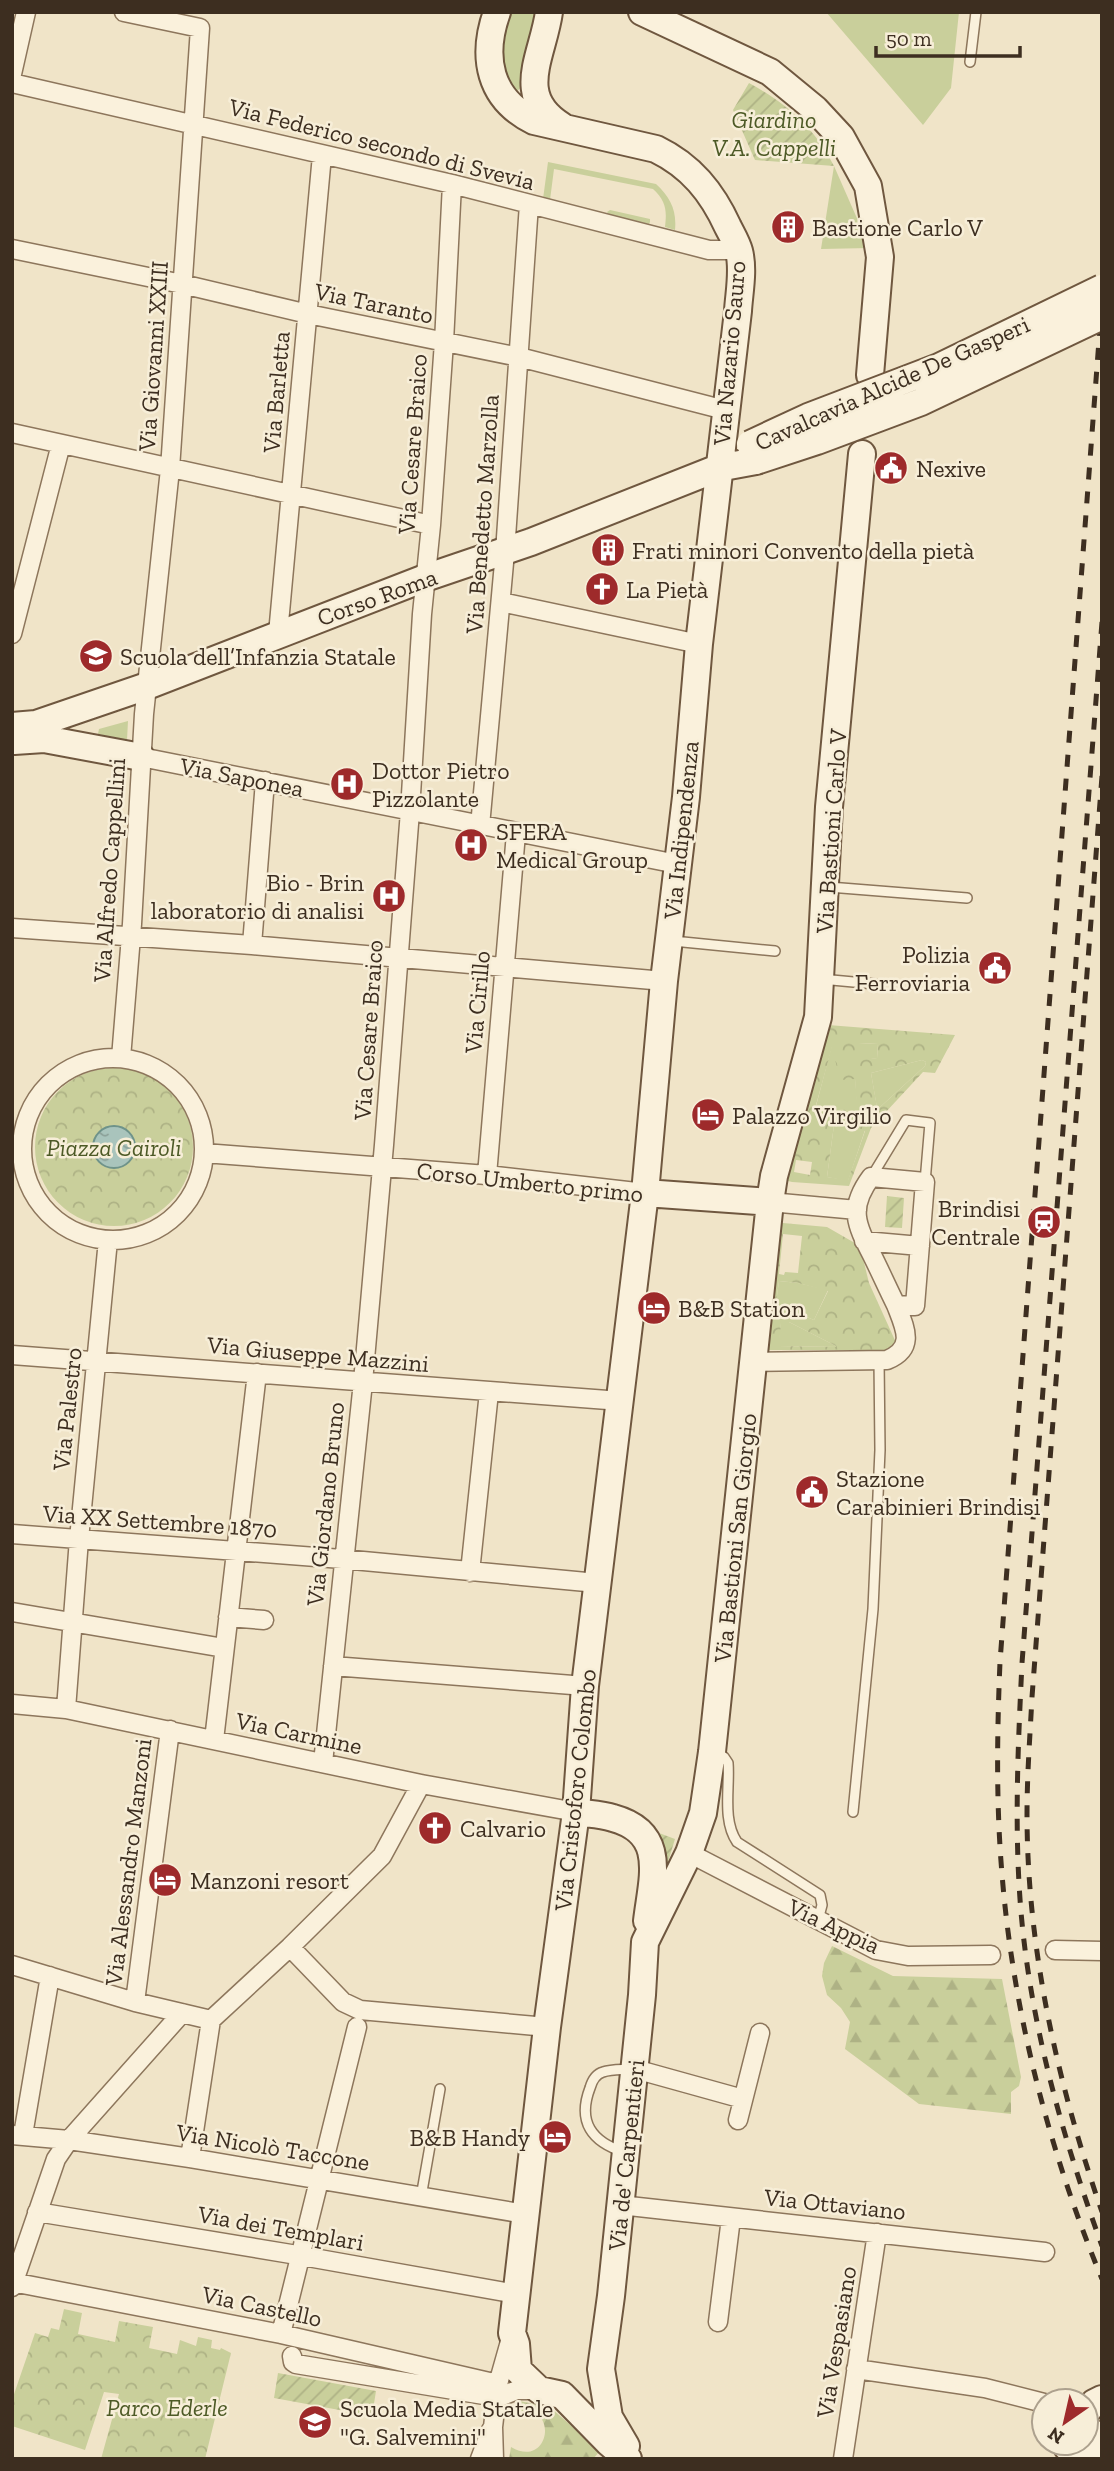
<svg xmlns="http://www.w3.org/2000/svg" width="1114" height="2471" font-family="'Zilla Slab',serif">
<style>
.grass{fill:#c9cf9b}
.forest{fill:url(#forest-firs)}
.park{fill:url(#park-crowns);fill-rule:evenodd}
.garden{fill:url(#garden-furrows)}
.water{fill:url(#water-ripples);stroke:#6f938a;stroke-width:2}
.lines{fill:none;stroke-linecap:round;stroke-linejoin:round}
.lane-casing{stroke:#8d765c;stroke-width:12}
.street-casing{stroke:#8d765c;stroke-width:21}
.secondary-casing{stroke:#6f573f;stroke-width:30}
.lane{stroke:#faf1dc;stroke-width:9}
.street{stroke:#faf1dc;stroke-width:18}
.secondary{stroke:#faf1dc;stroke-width:26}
.rail{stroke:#3d2e20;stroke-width:5;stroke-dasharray:12 12;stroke-linecap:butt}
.secondary-bridge-casing{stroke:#6f573f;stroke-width:30;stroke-linecap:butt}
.secondary-bridge{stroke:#faf1dc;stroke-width:26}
.labels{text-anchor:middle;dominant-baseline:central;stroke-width:5;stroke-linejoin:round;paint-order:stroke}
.park-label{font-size:24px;font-style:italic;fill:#4d5a26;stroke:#f7eed8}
.street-label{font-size:24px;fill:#3d2e20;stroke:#f7eed8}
.poi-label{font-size:24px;fill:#3d2e20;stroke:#f7eed8;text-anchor:start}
</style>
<defs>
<pattern id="forest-firs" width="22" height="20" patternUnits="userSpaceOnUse" patternTransform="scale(1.75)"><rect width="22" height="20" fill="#c9cf9b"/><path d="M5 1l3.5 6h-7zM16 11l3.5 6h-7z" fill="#aeb285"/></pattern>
<pattern id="park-crowns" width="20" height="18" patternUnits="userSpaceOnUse" patternTransform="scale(1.75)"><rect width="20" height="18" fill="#c9cf9b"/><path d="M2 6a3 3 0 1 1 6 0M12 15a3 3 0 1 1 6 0" fill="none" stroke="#aeb285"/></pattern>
<pattern id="garden-furrows" width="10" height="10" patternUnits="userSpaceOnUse" patternTransform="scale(1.75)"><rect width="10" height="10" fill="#c9cf9b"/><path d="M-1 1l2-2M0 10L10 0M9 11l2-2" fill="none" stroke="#aeb285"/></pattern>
<pattern id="water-ripples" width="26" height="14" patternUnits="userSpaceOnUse" patternTransform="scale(1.75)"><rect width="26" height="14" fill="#a9c4bc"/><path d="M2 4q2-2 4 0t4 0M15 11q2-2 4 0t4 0" fill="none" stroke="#8ba098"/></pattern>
</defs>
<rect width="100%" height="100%" fill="#f0e4c8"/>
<path class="grass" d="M506 12H538L523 86 517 91C490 81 499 34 506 12Z
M826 12H959L951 88 923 125Z
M548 162 656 184C670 197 677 210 675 230L665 227C667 210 666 201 653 189L554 169 550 200 543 199Z
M834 166 870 248 821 249Z
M610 210 650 219V222L649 224 609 215 607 212Z
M128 721 127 740 98 734 99 729Z
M859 1043 878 1044 877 1058 859 1061Z
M832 1045 855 1078 858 1112 816 1106Z
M922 1060 926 1062 925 1066 879 1108H877L871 1073Z
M834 1125 865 1130 848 1181 827 1177Z
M779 1281 798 1283 828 1290 814 1320 792 1311 775 1310Z
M781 1322H789L838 1347 778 1346Z"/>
<path class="forest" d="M832 1946 893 1976 1002 1979 1021 2077 1019 2086 1011 2092V2114L919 2104 845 2049 850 2022 841 2008 827 1995 822 1976 824 1963Z
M520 2401 551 2408 600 2451 593 2459H509L511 2447C550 2470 560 2402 517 2412Z"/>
<path class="park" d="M828 1025 955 1035 935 1073 923 1072 871 1128 849 1186 792 1182 788 1181 787 1177ZM859 1043 878 1044 877 1058 859 1060ZM832 1047 840 1080 855 1079 857 1112 816 1105ZM922 1060 926 1062 925 1066 879 1108 877 1107 871 1073ZM834 1125 865 1131 848 1180 827 1177ZM796 1160 812 1162 810 1175 794 1172Z
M35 1147a79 79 0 1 1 158 0a79 79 0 1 1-158 0Z
M783 1223 827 1227 860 1246 869 1283 898 1347 891 1345 894 1350H766L779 1225ZM783 1234 802 1236 798 1273 785 1272 784 1275 779 1274ZM779 1281 798 1283 828 1291 814 1320 792 1311 775 1310ZM789 1322 836 1346V1347L779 1346 781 1323Z
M64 2309 82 2313 78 2334 115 2342 119 2321 153 2327 149 2348 177 2354 180 2340 196 2346 198 2337 212 2340 211 2348 220 2350 221 2348 231 2353 205 2459H101L119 2394 104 2392 85 2450 12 2426V2400L35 2333 48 2337 51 2328 59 2330Z"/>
<path class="garden" d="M749 83C787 104 814 127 834 166L755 160 733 110Z
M887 1196 904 1198 902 1228 885 1227Z
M659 1833 675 1839 660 1888 664 1852Z
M278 2373 376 2391 372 2416 274 2398Z"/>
<path class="water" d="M93 1147a21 21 0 1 1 42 0a21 21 0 1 1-42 0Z"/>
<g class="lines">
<g class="lane-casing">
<path id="lane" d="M970 62 976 12
M829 887 967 898
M673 941 775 951
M821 979 875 984
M872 1176 906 1120 930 1123 925 1182
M716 1753 724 1757 728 1763C730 1788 722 1820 737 1842L820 1895 822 1905 818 1920
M853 1812 873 1609 880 1450 879 1360
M624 2152C592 2142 577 2122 590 2088 592 2081 596 2074 603 2072 612 2069 623 2070 632 2069
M421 2197 440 2089"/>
</g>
<g class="street-casing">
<path id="street" d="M12 74 26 12
M12 83 452 184 709 250H739
M12 249 182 284 308 314 519 357 725 410
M12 433 431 525
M501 602 699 644
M12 634 61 444
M278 634 322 155
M141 757 677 864
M480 826 505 552 529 204
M12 928 252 945 664 981
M252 945 265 781
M121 1058 132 924 144 714 170 469 200 28 124 12
M22 1149a91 91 0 1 1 182 0a91 91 0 1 1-182 0Z
M204 1153 487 1175 645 1193
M487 1175 516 833
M871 1177 925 1182 915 1306 896 1305C888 1289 880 1271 872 1255 856 1224 848 1208 871 1177Z
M770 1202 857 1210
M864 1241 920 1246
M12 1355 621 1401
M753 1362 887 1360C916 1348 905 1328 896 1305
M12 1534 342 1559 597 1583
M470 1572 489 1392
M12 1612 224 1648
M228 1617 264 1620
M333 1666 585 1686
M12 1704 66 1709 421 1784 576 1812
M66 1709 79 1539 108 1240
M214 1740 257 1373
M323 1763 363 1382 384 1145 410 811 422 614 431 525 444 342 452 184
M689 1853 876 1950 908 1956 991 1955
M290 1947 343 2002 360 2010 547 2027
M1055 1950 1102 1951
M12 1965 135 2002 211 2020
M135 2002 170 1730
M211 2020 290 1947 382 1856 421 1784
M635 2069 743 2099
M738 2120 760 2033
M12 2135 69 2140 190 2158 525 2214
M23 2135 50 1976
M190 2158 211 2020
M620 2205 1045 2252
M37 2212 291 2254 516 2294
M12 2282 281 2334 498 2384
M12 2287 56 2159 69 2140 182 2013
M718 2322 731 2218
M281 2334 357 2027
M292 2356 293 2362 296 2364 484 2395
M856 2369 985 2388 1044 2403
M497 2398 517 2390H539
M1086 2424 1102 2434
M480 2459 491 2430
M494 2459 493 2427 498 2384 511 2338
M843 2459 877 2233"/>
</g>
<g class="secondary-casing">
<path id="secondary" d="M497 12C481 57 489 99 534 121L656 149C691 166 712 192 728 227 732 235 737 243 739 251 744 270 739 293 738 311L699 644 686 797 664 981 645 1193 585 1686 576 1812 547 2027 512 2333 516 2344 518 2370 539 2390 562 2395 608 2442 628 2459
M549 12C543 56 513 96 562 126
M642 12 770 72 815 109 841 137 868 186 880 257 870 375
M12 726 36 724 147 686 425 578 531 542 718 468 756 461
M14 741 44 739 141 757
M645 1193 770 1202
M576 1812C588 1814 601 1814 613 1818 668 1833 652 1878 647 1921
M1086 2412 1094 2403 1102 2399
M626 2446 609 2417 601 2369 611 2296 642 1995 645 1942 689 1853 703 1813 712 1752 770 1202 774 1176 818 1017 829 807 862 454
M1067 2447 1085 2446 1098 2457"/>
</g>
<use href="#lane" class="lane"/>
<use href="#street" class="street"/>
<use href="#secondary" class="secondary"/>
<path class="rail" d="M1102 300 1000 1662C997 1733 996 1804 1002 1874 1013 2012 1049 2151 1102 2279
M1102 622 1022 1663C1018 1746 1014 1829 1021 1912 1031 2027 1063 2138 1102 2246
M1102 776 1032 1697C1030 1736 1027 1775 1027 1814 1027 1950 1058 2085 1102 2212"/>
<g class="secondary-bridge-casing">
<path id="secondary-bridge" d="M750 444 808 417 939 367 1102 288
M756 461 817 441 921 402 1102 316"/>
</g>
<use href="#secondary-bridge" class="secondary-bridge"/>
</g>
<defs>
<g id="building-disc" transform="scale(1.75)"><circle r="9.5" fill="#9e2a2b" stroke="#f7eed8"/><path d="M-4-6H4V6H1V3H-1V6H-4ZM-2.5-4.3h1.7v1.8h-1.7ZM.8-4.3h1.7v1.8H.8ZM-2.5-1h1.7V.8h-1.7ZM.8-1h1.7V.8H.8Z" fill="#fff"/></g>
<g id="civic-disc" transform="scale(1.75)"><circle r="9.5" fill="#9e2a2b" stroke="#f7eed8"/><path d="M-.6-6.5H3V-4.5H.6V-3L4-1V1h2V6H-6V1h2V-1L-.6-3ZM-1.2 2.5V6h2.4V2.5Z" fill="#fff"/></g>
<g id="church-disc" transform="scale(1.75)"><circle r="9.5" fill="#9e2a2b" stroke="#f7eed8"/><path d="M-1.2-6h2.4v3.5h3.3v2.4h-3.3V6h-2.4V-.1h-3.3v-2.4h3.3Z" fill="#fff"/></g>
<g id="school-disc" transform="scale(1.75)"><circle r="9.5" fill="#9e2a2b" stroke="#f7eed8"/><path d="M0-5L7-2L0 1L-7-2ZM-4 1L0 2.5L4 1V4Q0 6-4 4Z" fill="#fff"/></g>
<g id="hospital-disc" transform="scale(1.75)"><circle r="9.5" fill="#9e2a2b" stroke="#f7eed8"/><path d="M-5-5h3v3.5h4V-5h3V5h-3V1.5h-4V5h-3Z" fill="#fff"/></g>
<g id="hotel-disc" transform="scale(1.75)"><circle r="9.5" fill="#9e2a2b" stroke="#f7eed8"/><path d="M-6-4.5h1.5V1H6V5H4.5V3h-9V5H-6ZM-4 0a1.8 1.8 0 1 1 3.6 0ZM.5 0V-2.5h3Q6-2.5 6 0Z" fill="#fff"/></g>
<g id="station-disc" transform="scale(1.75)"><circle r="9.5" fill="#9e2a2b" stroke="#f7eed8"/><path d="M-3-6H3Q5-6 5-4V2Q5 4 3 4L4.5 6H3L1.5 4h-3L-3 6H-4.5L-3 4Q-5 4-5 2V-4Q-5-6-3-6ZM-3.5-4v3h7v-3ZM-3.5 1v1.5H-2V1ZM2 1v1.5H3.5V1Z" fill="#fff"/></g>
</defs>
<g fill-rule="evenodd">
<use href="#building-disc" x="788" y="227"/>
<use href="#civic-disc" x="891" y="468"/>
<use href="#building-disc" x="608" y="550"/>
<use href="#church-disc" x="602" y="589"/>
<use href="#school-disc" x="96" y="656"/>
<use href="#hospital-disc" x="347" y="784"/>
<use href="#hospital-disc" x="471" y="845"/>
<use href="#hospital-disc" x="389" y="896"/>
<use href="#civic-disc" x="995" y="968"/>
<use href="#hotel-disc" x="708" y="1115"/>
<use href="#station-disc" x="1044" y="1222"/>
<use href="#hotel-disc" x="654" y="1308"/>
<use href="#civic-disc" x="812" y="1492"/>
<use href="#church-disc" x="435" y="1828"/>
<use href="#hotel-disc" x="165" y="1880"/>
<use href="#hotel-disc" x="555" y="2137"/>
<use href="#school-disc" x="315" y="2422"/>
</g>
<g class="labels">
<g class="park-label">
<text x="774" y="119">Giardino<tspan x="774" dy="28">V.A. Cappelli</tspan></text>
<text x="114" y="1147">Piazza Cairoli</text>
<text x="167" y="2407">Parco Ederle</text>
</g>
<g class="street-label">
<text transform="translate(382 144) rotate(14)">Via Federico secondo di Svevia</text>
<text transform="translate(374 303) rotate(12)">Via Taranto</text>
<text transform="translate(729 353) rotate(-85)">Via Nazario Sauro</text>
<text transform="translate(153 356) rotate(-86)">Via Giovanni XXIII</text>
<text transform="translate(892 383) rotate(-24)">Cavalcavia Alcide De Gasperi</text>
<text transform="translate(276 392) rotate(-85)">Via Barletta</text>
<text transform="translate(412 444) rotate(-86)">Via Cesare Braico</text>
<text transform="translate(482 514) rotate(-86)">Via Benedetto Marzolla</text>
<text transform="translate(377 597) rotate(-20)">Corso Roma</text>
<text transform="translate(242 777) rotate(11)">Via Saponea</text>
<text transform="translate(681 830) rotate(-84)">Via Indipendenza</text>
<text transform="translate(831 831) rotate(-86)">Via Bastioni Carlo V</text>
<text transform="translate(109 870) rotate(-86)">Via Alfredo Cappellini</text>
<text transform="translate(477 1002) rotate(-85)">Via Cirillo</text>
<text transform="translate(368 1030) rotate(-86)">Via Cesare Braico</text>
<text transform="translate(530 1182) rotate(6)">Corso Umberto primo</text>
<text transform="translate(318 1354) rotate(5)">Via Giuseppe Mazzini</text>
<text transform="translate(67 1409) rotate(-84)">Via Palestro</text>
<text transform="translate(325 1504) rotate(-84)">Via Giordano Bruno</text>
<text transform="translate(160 1521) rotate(4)">Via XX Settembre 1870</text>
<text transform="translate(735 1538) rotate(-84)">Via Bastioni San Giorgio</text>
<text transform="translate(299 1733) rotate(12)">Via Carmine</text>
<text transform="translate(575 1790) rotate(-84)">Via Cristoforo Colombo</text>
<text transform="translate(128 1862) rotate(-83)">Via Alessandro Manzoni</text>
<text transform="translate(834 1926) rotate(25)">Via Appia</text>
<text transform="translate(273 2147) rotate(9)">Via Nicolò Taccone</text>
<text transform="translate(626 2155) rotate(-84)">Via de' Carpentieri</text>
<text transform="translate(835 2204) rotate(6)">Via Ottaviano</text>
<text transform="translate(281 2228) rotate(10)">Via dei Templari</text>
<text transform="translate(262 2306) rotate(12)">Via Castello</text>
<text transform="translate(836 2342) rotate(-81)">Via Vespasiano</text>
</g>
<g class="poi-label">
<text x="812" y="227">Bastione Carlo V</text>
<text x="916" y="468">Nexive</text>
<text x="632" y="550">Frati minori Convento della pietà</text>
<text x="626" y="589">La Pietà</text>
<text x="120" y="656">Scuola dell’Infanzia Statale</text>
<text x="372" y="770">Dottor Pietro<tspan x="372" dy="28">Pizzolante</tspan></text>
<text x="496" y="831">SFERA<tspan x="496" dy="28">Medical Group</tspan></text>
<text x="364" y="882" text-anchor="end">Bio - Brin<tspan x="364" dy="28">laboratorio di analisi</tspan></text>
<text x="970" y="954" text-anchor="end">Polizia<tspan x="970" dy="28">Ferroviaria</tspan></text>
<text x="732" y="1115">Palazzo Virgilio</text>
<text x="1020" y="1208" text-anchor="end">Brindisi<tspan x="1020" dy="28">Centrale</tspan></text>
<text x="678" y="1308">B&amp;B Station</text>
<text x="836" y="1478">Stazione<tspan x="836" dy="28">Carabinieri Brindisi</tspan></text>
<text x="460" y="1828">Calvario</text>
<text x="190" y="1880">Manzoni resort</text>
<text x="530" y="2137" text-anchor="end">B&amp;B Handy</text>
<text x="340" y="2408">Scuola Media Statale<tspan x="340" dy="28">"G. Salvemini"</tspan></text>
</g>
</g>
<rect width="1114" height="2471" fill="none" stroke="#3d2e20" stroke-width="28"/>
<g transform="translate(1065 2422) rotate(214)"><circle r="33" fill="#f7eed8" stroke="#ada18e" stroke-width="2"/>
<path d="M0-5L12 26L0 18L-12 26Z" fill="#9e2a2b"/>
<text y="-10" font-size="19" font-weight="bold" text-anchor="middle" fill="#3d2e20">N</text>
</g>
<path d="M876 46v10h144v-10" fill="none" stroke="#3d2e20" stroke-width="3.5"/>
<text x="886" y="46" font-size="21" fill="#3d2e20" stroke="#f7eed8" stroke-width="5" paint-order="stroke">50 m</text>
</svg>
